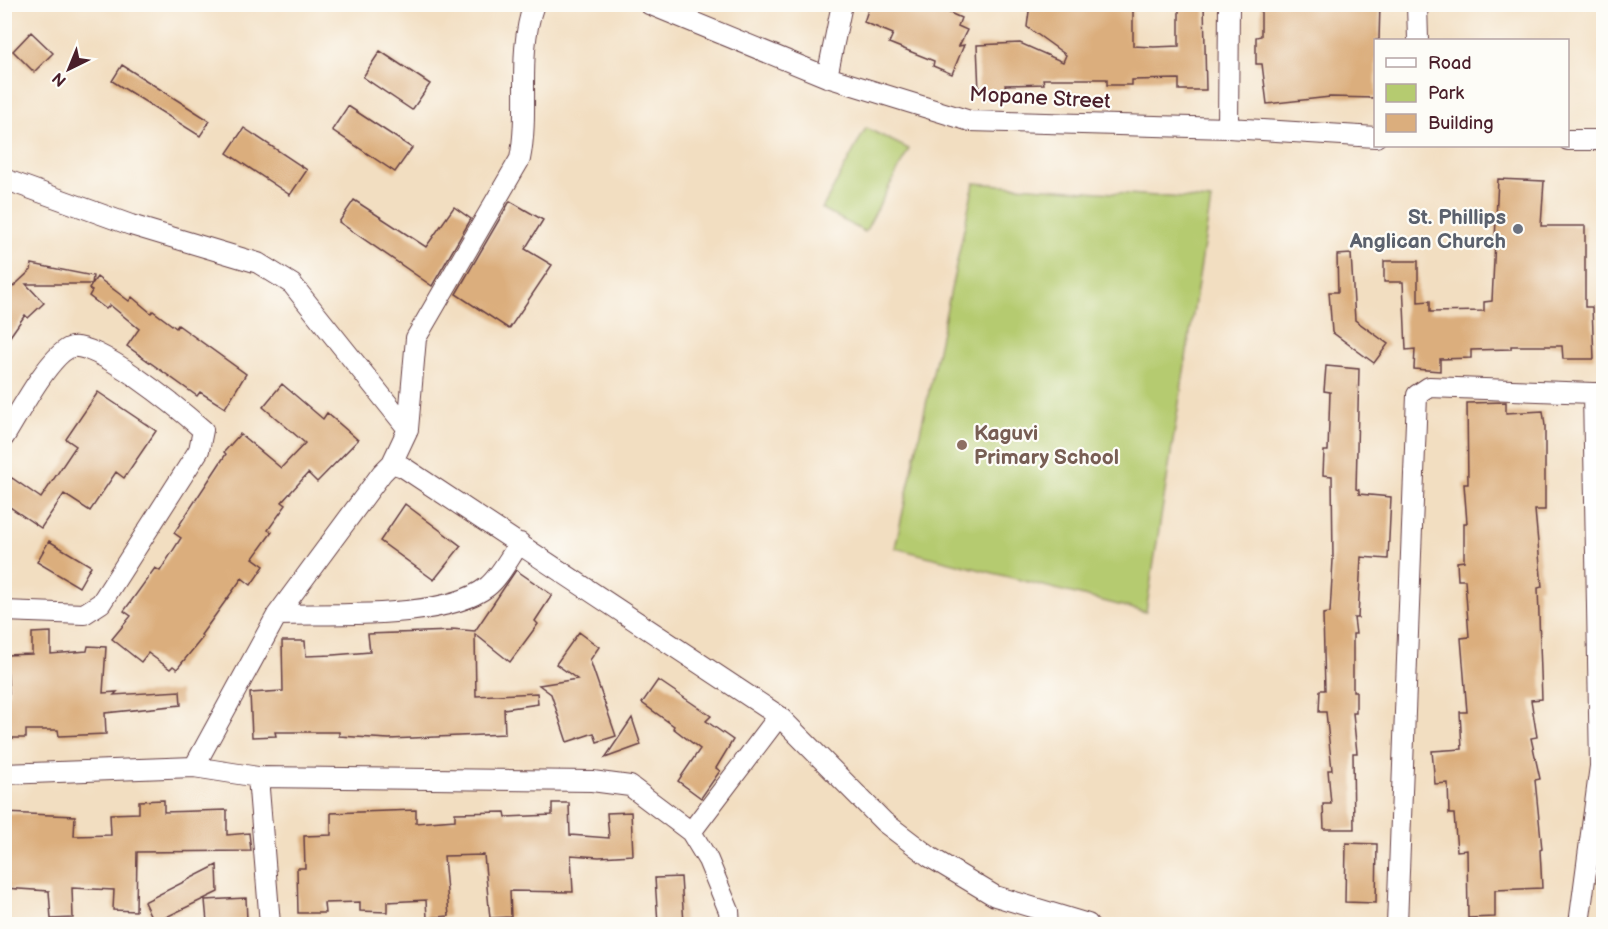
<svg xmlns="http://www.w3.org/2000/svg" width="1608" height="929" font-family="'Balsamiq Sans',sans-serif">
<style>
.green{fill:#b5cb70;stroke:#80754e;stroke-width:1.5}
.building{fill:#dbae7d}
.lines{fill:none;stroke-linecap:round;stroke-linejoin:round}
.minor-casing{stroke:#633c42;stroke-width:22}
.minor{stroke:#fff;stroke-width:20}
.worship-dot{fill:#6b7280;stroke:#fdfcf7;stroke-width:2}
.education-dot{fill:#8d6e63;stroke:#fdfcf7;stroke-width:2}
.labels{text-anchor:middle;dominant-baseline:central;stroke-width:4.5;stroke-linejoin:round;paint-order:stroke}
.street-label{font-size:21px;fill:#4a1f2b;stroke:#fdfcf7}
.worship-label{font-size:21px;font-weight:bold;fill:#5b616d;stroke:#fdfcf7;text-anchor:end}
.education-label{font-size:21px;font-weight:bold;fill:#785e54;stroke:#fdfcf7;text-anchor:start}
</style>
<rect width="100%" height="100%" fill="#fdfcf7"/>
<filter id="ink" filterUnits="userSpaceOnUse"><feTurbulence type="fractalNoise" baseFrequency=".0167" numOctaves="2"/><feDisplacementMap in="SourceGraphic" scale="12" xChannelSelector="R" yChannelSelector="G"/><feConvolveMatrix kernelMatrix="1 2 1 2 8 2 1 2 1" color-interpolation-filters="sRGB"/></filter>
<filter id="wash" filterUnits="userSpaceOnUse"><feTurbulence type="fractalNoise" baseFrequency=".008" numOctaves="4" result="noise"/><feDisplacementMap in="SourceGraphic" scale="24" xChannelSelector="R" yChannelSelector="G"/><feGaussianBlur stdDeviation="1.35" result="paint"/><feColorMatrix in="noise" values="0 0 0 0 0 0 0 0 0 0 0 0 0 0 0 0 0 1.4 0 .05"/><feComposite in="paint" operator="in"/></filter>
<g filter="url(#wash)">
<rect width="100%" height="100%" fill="#f2dec1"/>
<path class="green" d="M866 128 909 149 865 232 822 209Z
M974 183 1211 200 1146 612 895 548Z"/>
<g id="blocks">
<path class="building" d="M870 4H930L961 18 958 26 967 30 959 46 964 45 952 74 933 66 934 61 889 43 893 34 864 22Z
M1030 4H1133V46L1154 47 1179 46V4H1204L1206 90H1179V79L1132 80V85H1107V79H1043L1044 84 1005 85 1006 91 979 92 977 45 1020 43 1063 62 1066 55 1027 27Z
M1261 4H1380L1379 40H1376V98L1330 97 1267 104 1262 64H1256V37L1261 36Z
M31 32 53 53 34 72 13 51Z
M380 51 430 84 412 110 363 77Z
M122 65 210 121 200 136 112 81Z
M348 106 412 148 395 172 332 130Z
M244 128 307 170 290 195 227 153Z
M1498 179 1544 181 1541 226H1585V307H1592L1594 359H1563L1562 346H1511V349L1471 350V358L1440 359V371L1414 369 1415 349 1406 350 1403 282H1384V261H1418V302L1430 301V312L1484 311V302L1492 301Z
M354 200 426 247 454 207 471 219 432 286 339 222Z
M510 201 543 220 525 249 552 265 509 329 456 294Z
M1351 254 1355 320 1388 344 1374 363 1332 332 1329 292H1338L1337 255Z
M32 264 93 276 92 284 97 277 129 301 132 297 151 313 153 311 176 328 178 325 246 374 225 408 200 392 197 396 127 346 139 329 110 305 106 309 89 296 92 291 89 289 92 284H26L44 303 28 318 25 315 4 345V295L31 270Z
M1326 366 1359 369 1356 489 1359 490V494L1391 497 1388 559 1361 557 1358 618H1354L1356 634H1353V691H1356V713H1353L1357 753H1353L1354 829H1324L1323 804H1331L1328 770H1332L1326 712H1319L1320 690H1325L1323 614 1330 613 1333 560 1332 476 1323 475 1324 451H1328L1330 392 1324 391Z
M282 384 323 419 327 413 358 440 317 482 308 473 282 502 286 505 268 530 272 532 253 558 264 566 251 585 242 578 201 635 203 637 177 669 173 666 170 669 148 653 141 662 112 639 131 616 124 611 155 568 160 571 181 538 174 533 226 454 224 452 240 434 281 468 305 443 263 407Z
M98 392 156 431 124 478 116 472 90 511 64 494 41 528 4 503V488L12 478 41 498 76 446 66 439Z
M1506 402V413L1543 411 1545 426V510H1535L1542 587 1538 588 1542 699 1531 700 1537 737 1531 738 1540 779 1535 780 1542 849 1540 850 1542 888 1495 890V917L1468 918 1467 850 1457 851 1454 814H1449L1448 783 1435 784 1432 751 1462 749 1460 712H1467L1461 638 1469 637 1465 580H1458L1457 562 1464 561V523H1467L1464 484H1468L1467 403Z
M405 504 461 546 434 580 380 541Z
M49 541 91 566 79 587 37 562Z
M516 570 552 595 535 621 538 624 510 662 475 634 476 696 537 693 538 704 504 709 505 734 389 739 339 736V732H275L276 736 252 737 250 693 283 691 282 641H305L306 656 333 655 370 652 368 634 452 631V629L475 631Z
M51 632V654L87 651 88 646 106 647 103 693 117 692 114 695 180 691 181 705 105 713 106 734 59 736 58 730H26V738H5L4 693H9L6 655 32 654V633Z
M579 632 599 647 590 660 616 736 597 742 594 733 567 742 551 694 539 685 577 679 556 664Z
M658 680 711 716 706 721 733 740 716 768 720 771 701 798 678 781 700 749 673 728 674 726 642 703Z
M632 718 641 745 605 758Z
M164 800V812L227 810V835L249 833 251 851 137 852 136 911 113 910 114 890 72 888 73 918 51 919 49 891 4 888V813L75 816 74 836 111 835 110 814 139 813V801Z
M552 803H569L570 835 609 838 607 813 631 812 633 855 599 857 571 855 573 892 510 891 511 917 490 918 484 855 444 856 449 916 427 918 426 900 387 902V912L360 911V902L324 903 325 913H298L297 868H305L304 836 331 835V813L416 810V823L455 820V813L505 812 506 817 552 815Z
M1346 843 1377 844 1376 903 1345 902Z
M217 865 218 892 154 923 144 902Z
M681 877 684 924H658L655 878Z
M246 898 247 920 207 922 205 900Z"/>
</g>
</g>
<g filter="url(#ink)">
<use href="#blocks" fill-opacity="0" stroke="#633c42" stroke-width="1.5"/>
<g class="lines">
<g class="minor-casing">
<path id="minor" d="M649 4 827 77 970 121 1228 128 1376 137
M1417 4 1418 40
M827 77 842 4
M1228 128 1229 4
M1568 140H1604
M4 179 131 225 258 263 292 284 408 429
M1604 393H1593L1600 766H1604
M4 437C18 415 47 359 69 348 92 336 184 413 203 430L199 450 101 603 84 614 4 611
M392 463 403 467 779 716
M277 615C333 613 445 620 487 587 500 577 510 556 520 543
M194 767 277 615 382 473 392 463 408 429 416 338 520 159C530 109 516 54 534 4
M4 774 194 767 258 777 592 781 630 786 691 832 708 860 729 911 730 924
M258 777 270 924
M691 832 779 716 884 822 930 857 995 896 1088 924
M1397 924 1417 395 1429 387 1593 393
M1579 924 1600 766"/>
</g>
<use href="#minor" class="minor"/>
</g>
</g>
<circle class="worship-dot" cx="1518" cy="229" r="6"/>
<circle class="education-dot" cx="962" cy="445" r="6"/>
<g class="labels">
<g class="street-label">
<text transform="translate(1040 98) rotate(3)">Mopane Street</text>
</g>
<g class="worship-label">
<text x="1506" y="217">St. Phillips<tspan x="1506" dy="24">Anglican Church</tspan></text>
</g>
<g class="education-label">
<text x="974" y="433">Kaguvi<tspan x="974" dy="24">Primary School</tspan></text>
</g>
</g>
<rect width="1608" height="929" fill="none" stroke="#fdfcf7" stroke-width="24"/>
<rect x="1374" y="39" width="195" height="108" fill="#fdfcf7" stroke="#b5a4a5" stroke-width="1.5"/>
<rect x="1386" y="58" width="30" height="9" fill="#ffffff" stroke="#b5a4a5" stroke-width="1.5"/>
<text x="1428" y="69" font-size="18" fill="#4a1f2b">Road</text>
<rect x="1386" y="84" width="30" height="18" fill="#b5cb70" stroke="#b5a4a5" stroke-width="1.5"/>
<text x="1428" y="99" font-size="18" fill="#4a1f2b">Park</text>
<rect x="1386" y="114" width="30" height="18" fill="#dbae7d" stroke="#b5a4a5" stroke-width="1.5"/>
<text x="1428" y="129" font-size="18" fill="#4a1f2b">Building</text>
<g transform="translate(69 69) rotate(223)" stroke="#fdfcf7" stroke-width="4.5" paint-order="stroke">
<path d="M0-4.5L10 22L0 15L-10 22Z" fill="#4a1f2b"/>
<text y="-9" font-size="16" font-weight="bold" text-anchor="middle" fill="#4a1f2b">N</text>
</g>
</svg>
